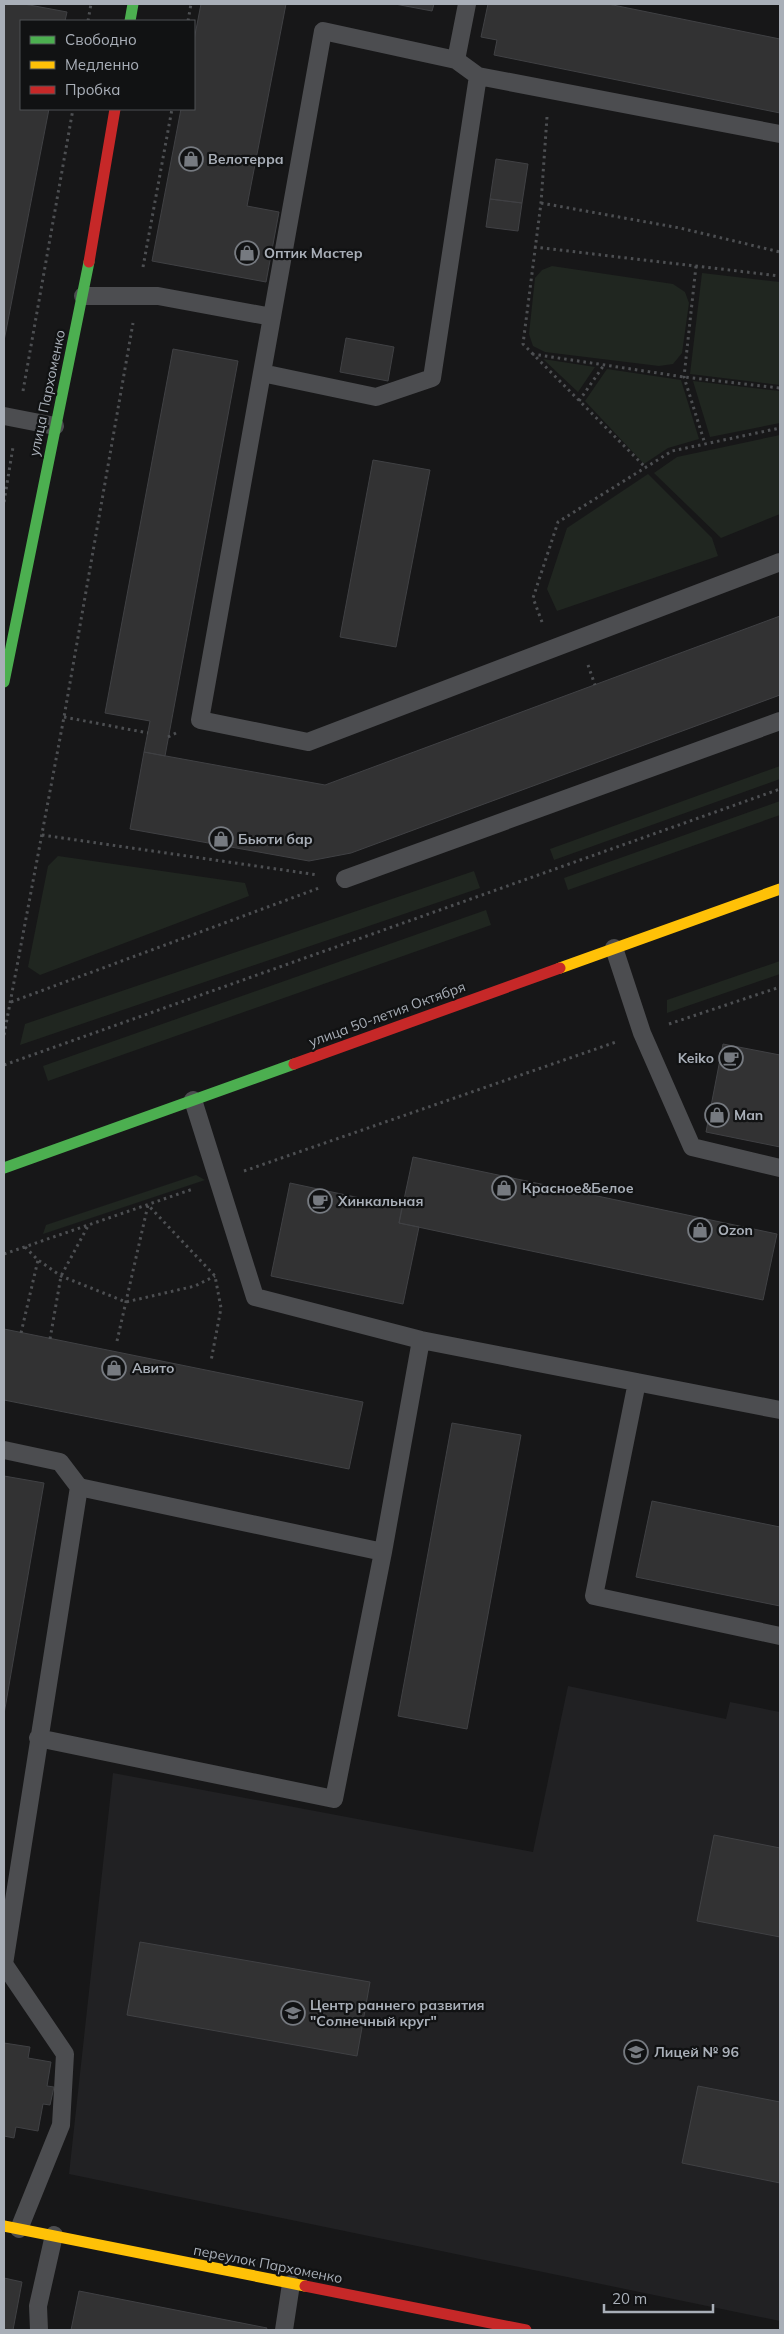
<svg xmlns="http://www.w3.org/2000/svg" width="784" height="2334" font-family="Mulish,sans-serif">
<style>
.built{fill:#212123}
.green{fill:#202620}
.building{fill:#323233;stroke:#404144}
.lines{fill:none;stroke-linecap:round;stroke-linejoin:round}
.path{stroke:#4d4f52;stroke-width:3;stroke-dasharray:2.5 4;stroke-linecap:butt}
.lane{stroke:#4c4d50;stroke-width:18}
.fast{stroke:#4caf50;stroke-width:11}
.slow{stroke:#ffc107;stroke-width:11}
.jam{stroke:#c62828;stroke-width:11}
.labels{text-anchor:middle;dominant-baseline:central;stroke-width:4.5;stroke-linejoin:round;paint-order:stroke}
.poi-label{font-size:14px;font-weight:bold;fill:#a9afb8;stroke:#111213;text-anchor:start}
.street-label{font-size:14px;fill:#a9afb8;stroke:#111213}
</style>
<rect width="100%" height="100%" fill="#171718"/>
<path class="built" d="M568 1686 726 1719 730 1702 780 1712V2321L69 2174 113 1773 533 1852Z"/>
<path class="green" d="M552 266 673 284 685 292 689 303 682 353 673 364 659 366 545 352 533 346 529 334 535 278 542 270Z
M702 273 780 282V385L690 374Z
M543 359 595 367 578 392Z
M607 369 681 380 699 439 668 448 644 464 585 401Z
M693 381 780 391V423L710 437Z
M780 435V514L721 538 654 473 677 457Z
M648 474 712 538 718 556 557 611 547 589 567 528Z
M780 766V779L554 860 550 849Z
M780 801V815L568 890 564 878Z
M58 856 245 883 249 896 40 975 28 967 48 866Z
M474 871 480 888 20 1045 25 1024Z
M486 910 491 925 48 1081 43 1066Z
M780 961V974L667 1013V1000Z
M196 1175 205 1180 43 1234 46 1225Z"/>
<path class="building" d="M4 4H24L67 12 65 21H21V109H49L4 341Z
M201 4H286L247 206 279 212 266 282 152 261 181 109H194V40Z
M395 4H434L432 11Z
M488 4H608L780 39V113L494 55 497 40 481 37Z
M496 159 528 164 522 203 490 199Z
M490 199 522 203 518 231 486 227Z
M346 338 394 347 388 381 340 372Z
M173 349 238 361 165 756 144 752 150 721 105 713Z
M373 460 430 470 396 647 340 637Z
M780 616V695L351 853 309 861 130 829 144 752 325 785Z
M723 1044 780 1055V1147L706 1132Z
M413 1157 777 1234 763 1300 399 1223Z
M290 1183 402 1207 399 1223 419 1227 403 1304 271 1276Z
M4 1329 363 1402 349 1469 4 1400Z
M452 1423 521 1435 467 1729 398 1716Z
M4 1476 44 1483 4 1714Z
M652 1501 780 1527V1606L636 1577Z
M714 1835 780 1848V1937L697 1921Z
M140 1942 370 1982 357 2056 127 2015Z
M4 2043 30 2047 28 2058 51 2062 47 2086 54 2087 50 2105 43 2104 38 2131 16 2127 14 2138 4 2136Z
M698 2086 780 2102V2183L682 2163Z
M4 2278 22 2282 13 2330H4Z
M79 2291 267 2328 266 2330H71Z"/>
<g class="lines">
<path class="path" d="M88 21 91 4
M188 21 191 4
M547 117 541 203 523 344 645 467
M541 203 680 228 780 252
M534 247 780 276
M696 266 684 377 705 444
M143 267 172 109
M532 354 684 377 780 388
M23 391 73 109
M579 401 604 365
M4 502 13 447
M542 622 533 598 558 522 672 451 780 428
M588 665 595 685
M64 717 148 733
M168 737 176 733
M42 835 318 875
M11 1002 319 888
M669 1024 780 987
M4 1035 64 717 133 323
M4 1065 780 789
M244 1171 616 1042
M25 1247 38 1260 61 1276 126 1302 195 1286 215 1276
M4 1254 193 1189
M21 1333 38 1260
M50 1339 61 1276 88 1226
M117 1341 148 1205 215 1276 221 1308 211 1361"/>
<path class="lane" d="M456 60 467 4
M780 134 478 76 456 60 323 31 200 720 308 742 780 562
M83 296H158L272 317
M262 373 376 397 432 378 478 76
M4 416 55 426
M345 879 780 721
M614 948 642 1033 692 1147 780 1168
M193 1100 255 1297 421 1340 780 1410
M637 1382 594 1596 780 1636
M4 1450 60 1462 79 1487 383 1552
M38 1738 334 1799 383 1552 421 1340
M19 2229 61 2125 65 2054 4 1964 79 1487
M39 2330 38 2306 54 2235
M284 2330 291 2284"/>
<path class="fast" d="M130 21 133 4
M4 682 89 262
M4 1168 294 1064"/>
<path class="slow" d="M560 968 780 889
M4 2226 305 2286"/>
<path class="jam" d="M89 262 115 109
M294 1064 560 968
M305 2286 526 2330"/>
</g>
<defs>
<g id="shop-ring" transform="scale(1.25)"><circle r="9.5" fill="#111213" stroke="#767a80" stroke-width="1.5"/><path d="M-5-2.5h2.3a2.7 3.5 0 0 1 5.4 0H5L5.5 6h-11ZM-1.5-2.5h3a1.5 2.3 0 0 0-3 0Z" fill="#767a80"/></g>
<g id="cafe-ring" transform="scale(1.25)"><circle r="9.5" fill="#111213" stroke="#767a80" stroke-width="1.5"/><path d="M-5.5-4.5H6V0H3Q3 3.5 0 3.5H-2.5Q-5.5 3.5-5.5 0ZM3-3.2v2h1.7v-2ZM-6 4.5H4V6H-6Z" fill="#767a80"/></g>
<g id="school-ring" transform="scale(1.25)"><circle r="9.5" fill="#111213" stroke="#767a80" stroke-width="1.5"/><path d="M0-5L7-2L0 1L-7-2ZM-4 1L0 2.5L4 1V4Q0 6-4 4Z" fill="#767a80"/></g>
</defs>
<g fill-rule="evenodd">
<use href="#shop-ring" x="191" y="159"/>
<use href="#shop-ring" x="247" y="253"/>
<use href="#shop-ring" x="221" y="839"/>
<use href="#cafe-ring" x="731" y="1058"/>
<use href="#shop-ring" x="717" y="1115"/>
<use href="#shop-ring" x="504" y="1188"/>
<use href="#cafe-ring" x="320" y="1201"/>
<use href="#shop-ring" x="700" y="1230"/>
<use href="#shop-ring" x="114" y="1368"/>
<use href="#school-ring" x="293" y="2013"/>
<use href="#school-ring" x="636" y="2052"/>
</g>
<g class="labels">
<g class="poi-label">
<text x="208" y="159">Велотерра</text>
<text x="264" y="253">Оптик Мастер</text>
<text x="238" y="839">Бьюти бар</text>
<text x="714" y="1058" text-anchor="end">Keiko</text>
<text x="734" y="1115">Man</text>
<text x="522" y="1188">Красное&amp;Белое</text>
<text x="338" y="1201">Хинкальная</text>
<text x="718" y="1230">Ozon</text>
<text x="132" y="1368">Авито</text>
<text x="310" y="2005">Центр раннего развития<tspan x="310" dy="16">"Солнечный круг"</tspan></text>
<text x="654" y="2052">Лицей № 96</text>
</g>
<g class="street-label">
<text transform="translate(47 393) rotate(-78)">улица Пархоменко</text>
<text transform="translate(387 1014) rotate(-20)">улица 50-летия Октября</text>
<text transform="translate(268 2264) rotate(11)">переулок Пархоменко</text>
</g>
</g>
<rect width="784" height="2334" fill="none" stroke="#a9afb8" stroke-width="10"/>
<rect x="20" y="20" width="175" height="90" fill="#111213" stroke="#4e5155"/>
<rect x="30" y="36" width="25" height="8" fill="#4caf50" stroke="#4e5155"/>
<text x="65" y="45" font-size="15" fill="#a9afb8">Свободно</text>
<rect x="30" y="61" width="25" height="8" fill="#ffc107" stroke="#4e5155"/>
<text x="65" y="70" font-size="15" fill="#a9afb8">Медленно</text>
<rect x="30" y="86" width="25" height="8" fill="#c62828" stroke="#4e5155"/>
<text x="65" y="95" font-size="15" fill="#a9afb8">Пробка</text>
<path d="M604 2304v8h109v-8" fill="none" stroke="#a9afb8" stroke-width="2.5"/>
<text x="612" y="2304" font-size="15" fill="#a9afb8" stroke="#111213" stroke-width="4" paint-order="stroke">20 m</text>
</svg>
